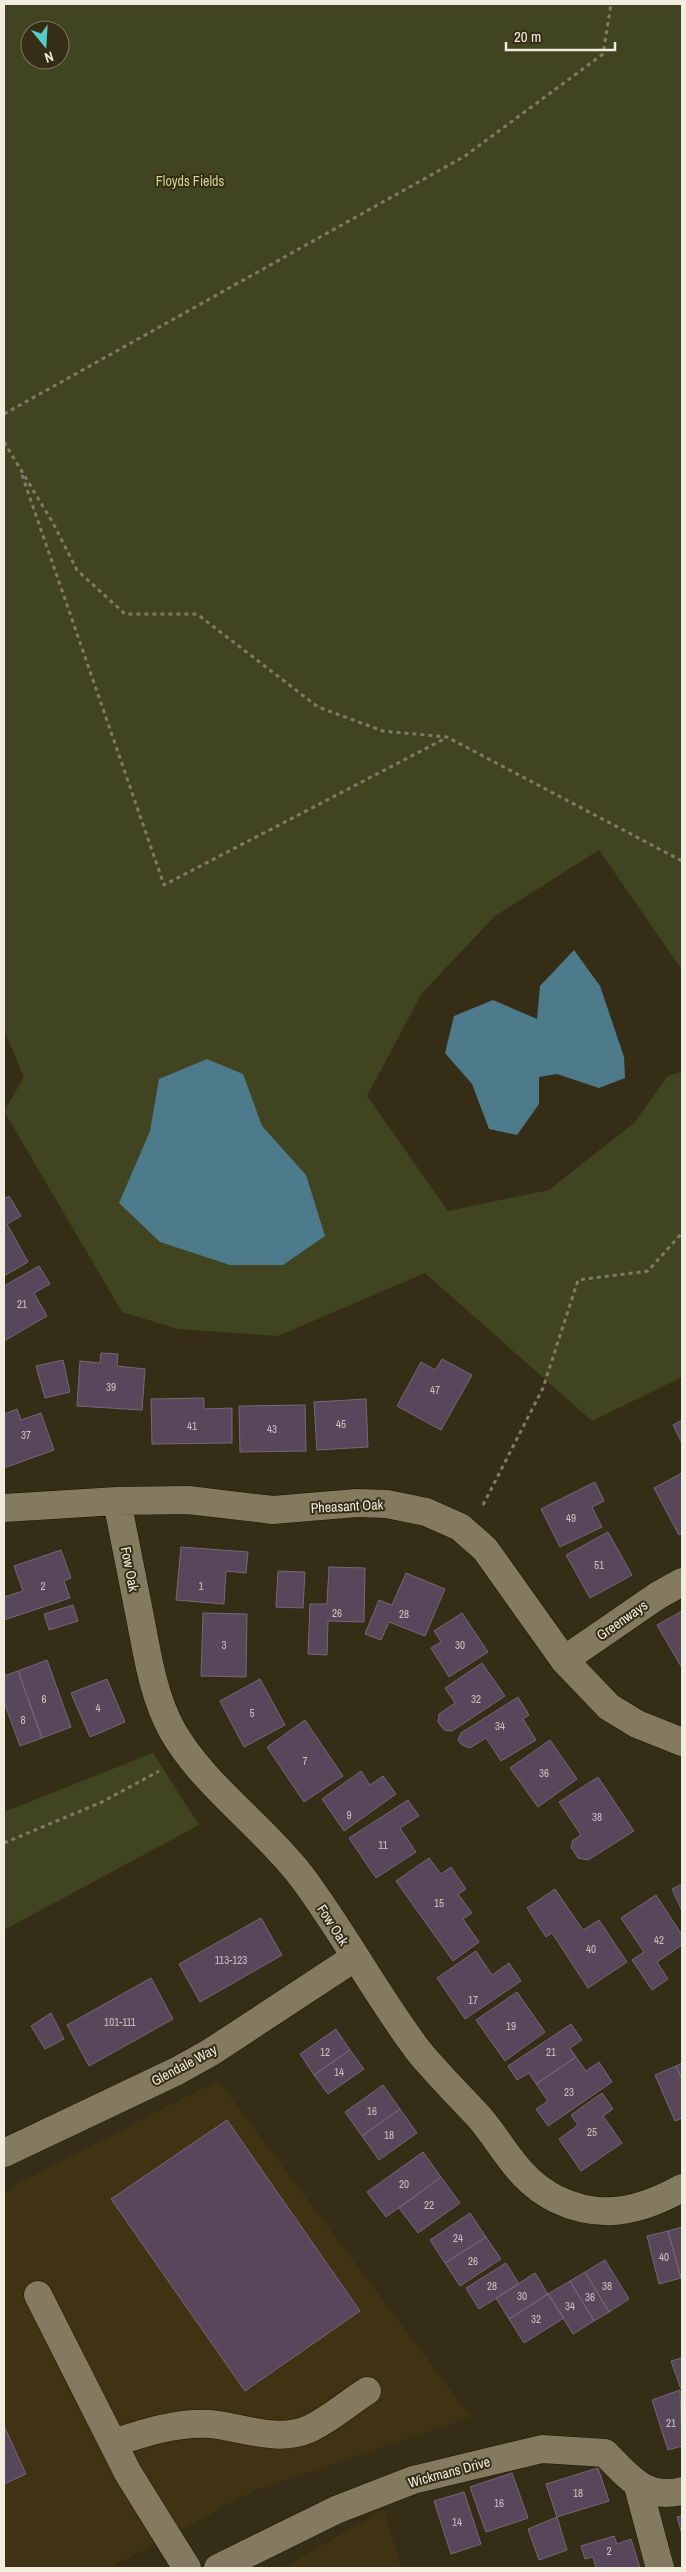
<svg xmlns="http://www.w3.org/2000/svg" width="686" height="2572" font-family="'Archivo Narrow',sans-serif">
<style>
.built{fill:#3f3314}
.green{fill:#414421;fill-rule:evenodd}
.water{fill:#4d7b8b}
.building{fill:#58465a;stroke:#78667a}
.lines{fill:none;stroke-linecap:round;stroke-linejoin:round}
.minor-casing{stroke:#1d1501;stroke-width:29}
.path{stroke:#827a66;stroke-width:3;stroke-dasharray:4 4;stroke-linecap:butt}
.minor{stroke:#847a60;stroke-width:28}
.labels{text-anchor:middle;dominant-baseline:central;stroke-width:4;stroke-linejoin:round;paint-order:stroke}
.number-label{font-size:11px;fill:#ccc2bd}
.park-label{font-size:14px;fill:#cdd593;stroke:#362d16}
.street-label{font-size:14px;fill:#f2ecde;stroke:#362d16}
</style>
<rect width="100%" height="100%" fill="#362d16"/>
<path class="built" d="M218 2080 471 2417 254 2491 109 2568H4V2191Z
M384 2509 401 2568H283Z"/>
<path class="green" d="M4 4H682V970L599 850 495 916 422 993 367 1096 448 1211 549 1190 634 1123 667 1077 682 1071V1377L592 1421 425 1273 278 1336 178 1329 122 1312 4 1111 24 1077 4 1030ZM30 30H60V60H30Z
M153 1753 199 1825 4 1930V1812Z"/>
<path class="water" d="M574 950 600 986 624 1057 625 1078 599 1088 557 1074 539 1077V1104L517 1135 489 1129 472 1084 445 1053 454 1016 493 1000 537 1019 540 986Z
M207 1059 243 1074 262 1126 306 1175 325 1236 283 1265H230L160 1242 119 1203 150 1131 159 1079Z"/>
<path class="building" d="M9 1196 21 1216 7 1224 28 1262 4 1276V1199Z
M39 1266 50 1284 34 1293 47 1316 4 1341V1286Z
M101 1353 118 1354 117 1366 145 1369 142 1410 77 1406 80 1361 100 1363Z
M442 1359 472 1375 441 1430 397 1406 421 1362 435 1370Z
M63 1360 70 1392 45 1398 36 1366Z
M204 1398V1409L232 1408V1443L152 1444 151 1399Z
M366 1399 368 1447 317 1450 314 1402Z
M305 1405 306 1451 240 1452 239 1406Z
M17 1409 21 1420 41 1413 54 1450 4 1468V1414Z
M682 1420V1443L673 1425Z
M682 1473V1533L679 1535 654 1488Z
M595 1482 604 1501 592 1507 602 1527 560 1547 541 1509Z
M608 1532 632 1575 590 1598 566 1555Z
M181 1547 248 1552 246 1573 226 1571 224 1604 176 1600Z
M61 1550 71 1578 64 1581 70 1598 4 1620V1597L23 1591 14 1566Z
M329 1567 365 1568 364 1622 328 1621 327 1655 308 1654 310 1604H327Z
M278 1571 305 1572 303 1608 276 1607Z
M406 1573 445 1589 425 1636 389 1622 381 1640 365 1634 379 1600 392 1605Z
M73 1605 78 1621 49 1630 44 1614Z
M682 1611V1668L657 1625Z
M203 1613 247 1614 246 1677 201 1676Z
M462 1613 488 1652 449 1677 431 1648 441 1642 434 1631Z
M47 1660 71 1727 42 1738 18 1671Z
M482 1663 505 1696 452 1731 444 1730 438 1722 439 1714 455 1703 445 1688Z
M18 1671 42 1738 20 1746 4 1702V1676Z
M107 1679 125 1722 90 1737 71 1693Z
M260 1679 285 1725 244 1747 220 1701Z
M518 1697 529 1715 523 1719 536 1740 501 1761 486 1738 470 1748 462 1745 458 1740 461 1733Z
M305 1720 343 1776 304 1802 267 1747Z
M550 1740 577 1779 538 1807 510 1768Z
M361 1771 370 1785 383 1776 396 1794 344 1831 322 1799Z
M598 1777 634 1831 588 1860 578 1858 571 1847 573 1840 581 1835 559 1802Z
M408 1800 419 1816 400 1828 416 1852 376 1878 349 1838Z
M429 1858 441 1874 451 1867 466 1889 458 1894 472 1913 463 1919 479 1942 453 1961 396 1881Z
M682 1884V1911L672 1889Z
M555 1889 583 1930 599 1920 627 1962 588 1988 552 1933 546 1937 527 1908Z
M656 1895 682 1935V1945L657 1962 668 1979 652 1990 632 1960 644 1952 621 1918Z
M261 1918 282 1955 200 2002 179 1964Z
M476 1951 492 1975 509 1963 521 1981 465 2019 437 1978Z
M151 1978 173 2019 89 2066 67 2025Z
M517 1992 545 2032 505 2061 476 2020Z
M51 2013 64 2039 45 2049 31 2026Z
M571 2024 582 2040 570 2048 576 2057 536 2084 529 2073 517 2080 508 2066Z
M336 2029 350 2050 314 2075 300 2054Z
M350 2050 364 2069 328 2094 314 2075Z
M576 2057 586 2071 599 2062 612 2082 548 2126 536 2109 548 2101 536 2084Z
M682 2063V2079L676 2066Z
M676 2066 682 2079V2118L675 2121 655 2075Z
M383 2085 400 2109 362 2136 345 2112Z
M602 2093 613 2109 603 2116 622 2143 581 2171 559 2139 578 2125 571 2115Z
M400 2109 417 2133 379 2160 362 2136Z
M227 2120 360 2311 245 2391 111 2199Z
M423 2152 441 2177 386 2217 367 2192Z
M441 2177 460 2203 418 2233 399 2208Z
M470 2213 486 2237 445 2263 430 2240Z
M682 2227V2278H681L668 2231Z
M668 2231 681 2278 659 2284 647 2236Z
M486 2237 501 2259 460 2286 445 2263Z
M605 2260 629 2299 609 2312 585 2272Z
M506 2263 519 2284 479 2309 466 2288Z
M585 2272 609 2312 594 2321 570 2281Z
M535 2273 548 2294 509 2319 496 2298Z
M570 2281 594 2321 573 2334 548 2294Z
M548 2294 564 2318 524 2343 509 2319Z
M682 2358V2389H681L671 2361Z
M680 2390 682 2446 668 2450 652 2400Z
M4 2426 26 2474 4 2484Z
M598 2468 609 2501 557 2517 546 2484Z
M512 2473 528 2518 486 2532 470 2487Z
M464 2492 481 2544 451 2554 434 2501Z
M682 2516V2534L677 2517Z
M557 2517 567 2550 539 2560 528 2529Z
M614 2536 617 2544 631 2539 640 2568H596L593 2557 585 2559 581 2546Z"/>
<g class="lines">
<g class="minor-casing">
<path id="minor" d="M117 1501C125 1541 133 1582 141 1622 148 1659 154 1697 172 1730 202 1784 264 1827 302 1877 343 1932 376 1994 417 2049 436 2073 459 2095 480 2118 506 2149 518 2180 556 2199 602 2221 640 2211 682 2188
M4 1508 117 1501 188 1500 273 1510 357 1503 387 1504 426 1512 460 1527 485 1549 564 1660 609 1707 637 1724 682 1742
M564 1660 657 1596 682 1582
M4 2153 177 2071 211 2052 354 1958
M38 2295 128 2473 187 2568
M113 2443C144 2433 177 2422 210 2424 242 2427 277 2443 309 2429 329 2420 348 2403 367 2391
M638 2486 660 2568
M218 2568 336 2510 413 2480 542 2449 605 2453C629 2477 645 2500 682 2491"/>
</g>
<path class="path" d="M4 414 465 156 603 54 611 4
M4 442 53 523 77 570 125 614H197L318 707 383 731 447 737 682 861
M22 475 164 885 446 738
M483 1505 543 1388 578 1280 648 1271 682 1233
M4 1843 102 1802 159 1771"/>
<use href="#minor" class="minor"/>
</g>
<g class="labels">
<g class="number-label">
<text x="22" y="1304">21</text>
<text x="111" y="1387">39</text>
<text x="435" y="1390">47</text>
<text x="341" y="1424">45</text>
<text x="192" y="1426">41</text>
<text x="272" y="1429">43</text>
<text x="26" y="1435">37</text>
<text x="571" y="1518">49</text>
<text x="599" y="1565">51</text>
<text x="43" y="1586">2</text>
<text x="201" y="1586">1</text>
<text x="337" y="1613">26</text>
<text x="404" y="1614">28</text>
<text x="224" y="1645">3</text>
<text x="460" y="1645">30</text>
<text x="44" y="1699">6</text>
<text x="476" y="1699">32</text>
<text x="98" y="1708">4</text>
<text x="252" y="1713">5</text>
<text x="23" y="1720">8</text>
<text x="500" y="1726">34</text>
<text x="305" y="1761">7</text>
<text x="544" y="1773">36</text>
<text x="349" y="1815">9</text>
<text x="597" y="1817">38</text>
<text x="383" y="1845">11</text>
<text x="439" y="1903">15</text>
<text x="659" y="1940">42</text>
<text x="591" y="1949">40</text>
<text x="231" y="1960">113-123</text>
<text x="473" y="2000">17</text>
<text x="120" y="2022">101-111</text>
<text x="511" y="2026">19</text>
<text x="325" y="2052">12</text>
<text x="551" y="2052">21</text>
<text x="339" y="2072">14</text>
<text x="569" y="2092">23</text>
<text x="372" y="2111">16</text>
<text x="592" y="2132">25</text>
<text x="389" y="2135">18</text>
<text x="404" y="2184">20</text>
<text x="429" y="2205">22</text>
<text x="458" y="2238">24</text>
<text x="664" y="2257">40</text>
<text x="473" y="2261">26</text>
<text x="492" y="2286">28</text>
<text x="607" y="2286">38</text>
<text x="522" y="2296">30</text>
<text x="590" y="2297">36</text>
<text x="570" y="2306">34</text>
<text x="536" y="2319">32</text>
<text x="671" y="2423">21</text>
<text x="578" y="2493">18</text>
<text x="499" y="2503">16</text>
<text x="457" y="2522">14</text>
<text x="609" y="2551">2</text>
</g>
<g class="park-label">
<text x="190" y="181">Floyds Fields</text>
</g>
<g class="street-label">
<text transform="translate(347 1506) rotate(-3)">Pheasant Oak</text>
<text transform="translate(130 1569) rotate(79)">Fow Oak</text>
<text transform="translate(622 1620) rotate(-35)">Greenways</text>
<text transform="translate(333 1925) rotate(57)">Fow Oak</text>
<text transform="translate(184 2065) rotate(-28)">Glendale Way</text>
<text transform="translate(449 2472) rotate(-15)">Wickmans Drive</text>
</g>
</g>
<rect width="686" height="2572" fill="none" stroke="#f2ecde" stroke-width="10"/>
<g transform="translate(45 45) rotate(162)"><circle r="24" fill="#362d16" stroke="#817966"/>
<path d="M0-4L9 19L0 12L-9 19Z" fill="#54cdc7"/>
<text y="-8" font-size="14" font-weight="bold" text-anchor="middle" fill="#f2ecde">N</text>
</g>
<path d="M506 42v8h109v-8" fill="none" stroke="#f2ecde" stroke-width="2.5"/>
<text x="514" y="42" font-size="15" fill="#f2ecde" stroke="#362d16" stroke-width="4" paint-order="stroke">20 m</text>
</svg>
